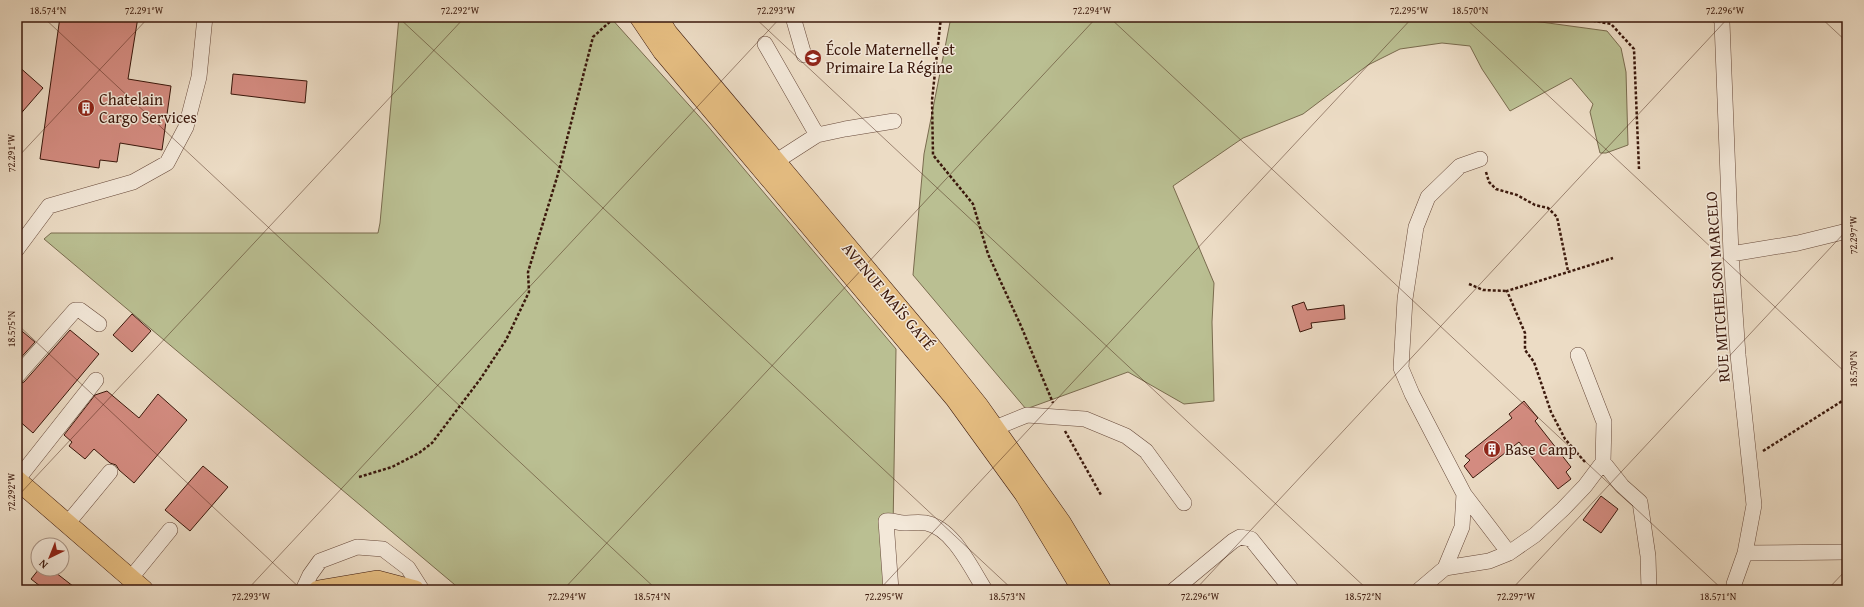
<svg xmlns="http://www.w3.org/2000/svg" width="1864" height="607" font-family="'Gentium Book Plus',serif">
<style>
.green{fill:#babf92;stroke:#7a6c4f}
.building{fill:#d48c81;stroke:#3b180c}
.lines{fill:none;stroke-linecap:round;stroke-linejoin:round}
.minor-casing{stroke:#67493a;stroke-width:16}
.major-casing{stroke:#3b180c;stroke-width:20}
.path{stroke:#3b180c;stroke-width:2.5;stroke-dasharray:3 2;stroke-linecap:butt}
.minor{stroke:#f3e8d9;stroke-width:15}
.major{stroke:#e6be82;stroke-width:19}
.ticks{fill:none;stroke:#3b180c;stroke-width:1;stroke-opacity:0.45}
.labels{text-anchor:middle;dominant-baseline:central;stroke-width:3;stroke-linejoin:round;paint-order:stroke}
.poi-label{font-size:16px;fill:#3b180c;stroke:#f3e8d9;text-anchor:start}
.street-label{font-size:16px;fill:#3b180c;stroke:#f3e8d9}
.neatline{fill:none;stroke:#3b180c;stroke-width:1.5}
.ticks-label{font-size:10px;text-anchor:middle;fill:#3b180c}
</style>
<rect width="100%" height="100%" fill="#ecdcc5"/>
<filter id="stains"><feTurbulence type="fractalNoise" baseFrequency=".005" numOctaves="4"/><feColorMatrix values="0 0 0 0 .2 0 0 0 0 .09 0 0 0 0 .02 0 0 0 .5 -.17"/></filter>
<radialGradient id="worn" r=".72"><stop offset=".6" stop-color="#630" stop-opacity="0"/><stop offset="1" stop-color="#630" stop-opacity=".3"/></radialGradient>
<path class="green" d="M399 17H610L706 124 896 349 892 590H461L44 239 51 233H378L380 223Z
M951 17H1504L1607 31 1621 48 1626 72 1628 145 1606 153H1600L1590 112 1593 104 1571 78 1510 111 1482 69 1470 46 1442 43 1400 49 1368 65 1303 114 1243 138 1173 186 1214 283 1212 322 1214 401 1184 404 1128 372 1026 409 913 275 924 154Z"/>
<path class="building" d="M60 17H138L128 79 171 86 162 150 120 143 117 162 100 160 99 168 40 159Z
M17 65 43 88 17 118Z
M233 74 307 81 305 103 231 94Z
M1304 302 1307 310 1344 305 1345 319 1311 323 1312 328 1300 332 1292 306Z
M132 314 151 331 132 352 113 335Z
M17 327 35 342 17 362Z
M70 330 99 354 33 433 17 419V385L24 382Z
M107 391 139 418 158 394 187 420 134 483 119 470 116 465 110 463 94 449 85 459 69 446 72 442 64 435 95 395Z
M1524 401 1538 418 1535 421 1571 467 1566 472 1571 479 1558 489 1519 442 1473 478 1464 466 1470 460 1465 456 1512 418 1509 414Z
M203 466 228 487 190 531 165 510Z
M1601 496 1618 509 1601 533 1583 520Z
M39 569H51L78 590H45L31 579Z"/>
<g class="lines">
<g class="minor-casing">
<path id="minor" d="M793 17 804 55
M1720 17 1722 22 1731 254 1738 355 1754 505 1745 553 1734 584V590
M765 44 817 135
M775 162 817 135 845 129 894 121
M17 249 49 206 133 182 167 163 186 127 199 77 205 17
M1731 254 1798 243 1847 231
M1578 355 1604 422 1603 462 1622 486 1640 502 1648 556 1649 590
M17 376 75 310H80L99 324
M995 428 1027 415 1085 419 1126 436 1146 451 1184 503
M17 480 96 380
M1464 494 1509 553
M67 524 110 472
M1745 553 1847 552
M1445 568 1462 527 1464 494 1412 394 1401 368 1405 299 1416 227 1428 197 1460 166 1480 159
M130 579 170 530
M303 590 310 575 320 561 357 547 383 549 408 568 422 590
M891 590 886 521C892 520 898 523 904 523 911 523 919 522 926 523 953 528 971 568 985 590
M1174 590 1233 541 1240 537 1251 539 1292 590
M1419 590 1445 568 1489 561 1509 553 1535 535 1563 509 1585 486 1603 462"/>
</g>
<g class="major-casing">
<path id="major" d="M639 17 662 51 955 399 1024 494 1082 590
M658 17 668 33 927 341 979 406 1061 522 1102 590
M17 480 144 590
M318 590 377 580 415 590"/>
</g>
<path class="path" d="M941 17 932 100 933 155 973 204 988 254 1021 326 1053 403
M1573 17 1611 24 1634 49 1639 169
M1486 172 1489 182 1496 189 1517 195 1535 205 1548 208 1557 217 1568 271
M1469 284 1483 290 1507 291
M1065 431 1101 495
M1763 451 1847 398
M1585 462 1565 439 1551 412 1534 362 1525 350V333L1507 291 1613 258
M359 477 392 467 419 453 432 443 481 378 506 340 529 292 528 272 558 174 593 37 615 17"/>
<use href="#minor" class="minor"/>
<use href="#major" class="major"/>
</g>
<path class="ticks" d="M43 17 657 590M398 17 1013 590M754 17 1368 590M1109 17 1723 590M1464 17 1847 374M1820 17 1847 42M17 158 149 17M17 324 302 590M17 497 465 17M247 590 781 17M563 590 1097 17M879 590 1413 17M1195 590 1729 17M1511 590 1847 230M1827 590 1847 569"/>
<defs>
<g id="school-disc" transform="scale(0.9)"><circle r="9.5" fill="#8f2418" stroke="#f3e8d9"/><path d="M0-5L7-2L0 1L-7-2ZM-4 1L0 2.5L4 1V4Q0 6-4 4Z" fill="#fff"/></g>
<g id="building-disc" transform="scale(0.9)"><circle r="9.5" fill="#8f2418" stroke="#f3e8d9"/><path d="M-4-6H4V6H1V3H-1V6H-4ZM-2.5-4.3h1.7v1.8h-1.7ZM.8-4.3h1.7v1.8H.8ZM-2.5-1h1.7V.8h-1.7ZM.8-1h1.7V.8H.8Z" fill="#fff"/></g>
</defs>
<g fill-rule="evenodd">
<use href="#school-disc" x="813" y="58"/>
<use href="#building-disc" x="86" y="108"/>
<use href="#building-disc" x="1492" y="449"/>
</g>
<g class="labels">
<g class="poi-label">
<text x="826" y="49">École Maternelle et<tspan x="826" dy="18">Primaire La Régine</tspan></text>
<text x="99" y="99">Chatelain<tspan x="99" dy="18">Cargo Services</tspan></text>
<text x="1505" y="449">Base Camp</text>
</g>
<g class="street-label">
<text transform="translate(1717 287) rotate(-94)">RUE MITCHELSON MARCELO</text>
<text transform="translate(889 296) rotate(50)">AVENUE MAÏS GATÉ</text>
</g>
</g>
<rect width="1864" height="607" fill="none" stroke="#ecdcc5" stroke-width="44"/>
<g transform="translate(50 557) rotate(223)"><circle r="19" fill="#f3e8d9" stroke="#a99587"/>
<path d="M0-3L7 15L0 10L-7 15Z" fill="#8f2418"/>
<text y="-6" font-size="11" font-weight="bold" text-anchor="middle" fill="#3b180c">N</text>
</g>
<rect x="22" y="22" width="1820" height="563" class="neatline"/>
<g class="ticks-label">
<text x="48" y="14">18.574°N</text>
<text x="144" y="14">72.291°W</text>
<text x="460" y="14">72.292°W</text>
<text x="776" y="14">72.293°W</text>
<text x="1092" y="14">72.294°W</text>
<text x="1409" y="14">72.295°W</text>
<text x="1470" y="14">18.570°N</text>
<text x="1725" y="14">72.296°W</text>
<text transform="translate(11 153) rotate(-90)" y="4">72.291°W</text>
<text transform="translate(1853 235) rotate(-90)" y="4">72.297°W</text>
<text transform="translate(11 329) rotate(-90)" y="4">18.575°N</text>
<text transform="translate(1853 369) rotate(-90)" y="4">18.570°N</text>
<text transform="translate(11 492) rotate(-90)" y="4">72.292°W</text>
<text x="251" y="600">72.293°W</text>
<text x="567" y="600">72.294°W</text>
<text x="652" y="600">18.574°N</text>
<text x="884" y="600">72.295°W</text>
<text x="1007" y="600">18.573°N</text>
<text x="1200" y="600">72.296°W</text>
<text x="1363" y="600">18.572°N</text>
<text x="1516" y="600">72.297°W</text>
<text x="1718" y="600">18.571°N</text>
</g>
<rect width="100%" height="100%" filter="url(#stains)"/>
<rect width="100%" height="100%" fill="url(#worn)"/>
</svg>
